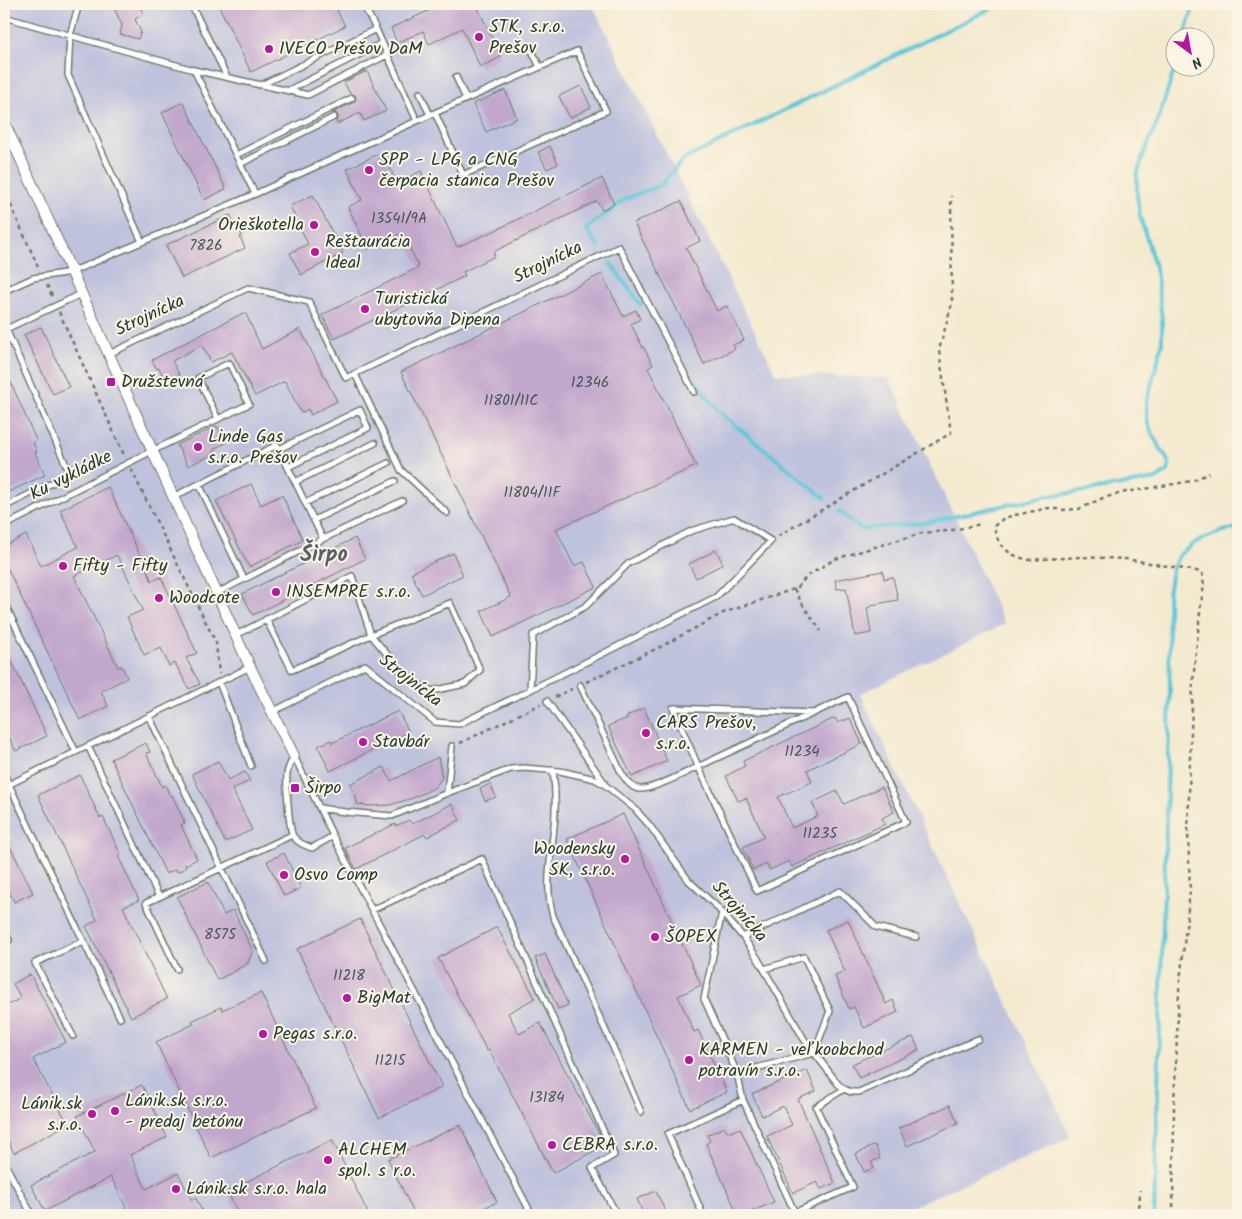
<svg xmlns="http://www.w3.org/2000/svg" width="1242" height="1219" font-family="Kalam,sans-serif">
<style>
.industrial{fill:#bfc2dd}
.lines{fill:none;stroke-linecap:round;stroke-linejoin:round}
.stream{stroke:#5ec7d9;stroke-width:4}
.building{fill:#c2a7cd}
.lane-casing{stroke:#6a7a6b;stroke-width:8}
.street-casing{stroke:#6a7a6b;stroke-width:12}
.path{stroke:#6a7a6b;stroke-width:2.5;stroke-dasharray:4 4;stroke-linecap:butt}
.lane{stroke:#fff;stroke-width:5}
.street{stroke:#fff;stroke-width:10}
.poi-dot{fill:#b5179e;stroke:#fcf5e5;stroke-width:2}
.labels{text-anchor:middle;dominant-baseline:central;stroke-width:4;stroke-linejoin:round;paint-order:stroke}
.number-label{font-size:15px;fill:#48585a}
.poi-label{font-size:18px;fill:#1f3d34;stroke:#fcf5e5;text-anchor:start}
.street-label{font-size:18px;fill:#1f3d34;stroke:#fcf5e5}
.district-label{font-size:22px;font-weight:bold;fill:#58626a;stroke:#fcf5e5}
</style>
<rect width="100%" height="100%" fill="#fcf5e5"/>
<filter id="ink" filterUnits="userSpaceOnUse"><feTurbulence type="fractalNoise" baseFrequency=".02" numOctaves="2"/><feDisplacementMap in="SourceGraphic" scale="10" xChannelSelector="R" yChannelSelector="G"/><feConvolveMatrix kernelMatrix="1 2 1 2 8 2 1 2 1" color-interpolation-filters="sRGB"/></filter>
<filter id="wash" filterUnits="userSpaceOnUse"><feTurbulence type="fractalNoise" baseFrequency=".0096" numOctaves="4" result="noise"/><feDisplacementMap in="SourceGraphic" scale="20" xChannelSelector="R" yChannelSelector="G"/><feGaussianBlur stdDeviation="1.12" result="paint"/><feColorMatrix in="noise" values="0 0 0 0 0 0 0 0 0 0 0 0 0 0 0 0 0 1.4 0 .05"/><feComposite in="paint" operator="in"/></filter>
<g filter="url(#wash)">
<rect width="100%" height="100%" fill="#f4ead0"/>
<path class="industrial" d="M4 4H592L776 374 889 378 1005 624 860 694 1071 1137 893 1215H4Z"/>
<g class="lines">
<path class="stream" d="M1184 38 1194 4
M598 246 586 229 625 199 661 185 683 160 1000 4
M610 263 641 305
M696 382 718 411 824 498
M839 511 861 529 924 523 1043 497 1086 491 1156 479 1168 471 1169 464 1166 457 1154 438 1147 421V400L1156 368 1162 343V320L1156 270 1140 216 1137 195V175L1143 156 1157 123 1175 68
M1154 1215 1170 695 1168 595 1172 570 1179 555 1196 542 1223 531 1238 528"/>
</g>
<g id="blocks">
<path class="building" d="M112 4H138L144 14 135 19 141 32 138 39 120 34 122 25Z
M218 4H334L345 26 251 72Z
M436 4H476L501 57 480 67 462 28 429 44 423 31 397 43 391 28 437 7Z
M367 71 386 111 364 121 360 113 337 124 336 121 338 119V116L336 113H332L354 102 356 99 355 95 350 94 344 82Z
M581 86 591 107 570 118 559 96Z
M505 90 517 118 486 132 473 104Z
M183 102 226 189 204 200 162 113Z
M550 146 558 164 547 169 538 152Z
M382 152 397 183 421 171 457 247 494 231 602 178 614 204 602 210 597 201 493 252 495 256 463 272 465 276 334 339 322 315 419 267 402 233 368 249 348 207 362 200 347 169Z
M313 195 343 253 301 275 290 253 308 244 290 206Z
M681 201 700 241 686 248 717 311 727 306 744 340 733 345 735 349 704 364 634 223Z
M230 215 235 226 237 225 242 236 240 237 245 248 182 278 166 245Z
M602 274 623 316 636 310 640 319 631 324 643 348H644L653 365 648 368 696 466 556 529 574 566 584 562 596 587 493 637 481 611 511 597 401 372Z
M245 312 262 349 300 329 337 401 311 415 308 409 301 413 285 381 255 396 232 352 211 362 202 345 172 361 180 376 166 383 159 368 157 369 152 360Z
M41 327 69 387 53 394 24 335Z
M4 367 36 440 33 442 37 452H35L45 475 4 494Z
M217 426 226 443 215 448 212 455 188 466 177 445Z
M251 484 261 505 282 495 303 540 249 567 216 501Z
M108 487 152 581 161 577 197 653 186 658 200 684 189 689 175 663 169 666 161 648 144 655 127 617 143 610 117 555 74 576 118 667 122 666 127 678 101 691 108 706 80 720 4 561V546L26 535 41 566 78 547 60 510Z
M355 538 365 559 253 615 242 594Z
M716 550 723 564 696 578 689 564Z
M453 553 463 575 422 595 411 573Z
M883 571 884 579 893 577 898 600 871 605V607L867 608 871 633 855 636 846 588 837 589 835 580Z
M4 645 47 736 16 751 9 737 7 738 4 730Z
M644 708 667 761 632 777 608 726 628 718 627 716Z
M398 711 409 732 330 771 318 746 331 740 332 743Z
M835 718 838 723 850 718 862 744 807 770 812 782 778 797 792 828 818 816 812 803 837 791 844 804 882 787 894 812 882 818 885 824 792 867 789 861 770 870 767 864 753 870 743 847 764 837 746 798 738 801 726 776 745 766 743 761Z
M146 743 150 752 146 753 162 787 165 785 170 796 172 795 185 823 181 825 197 859 185 865 186 868 177 872 176 869 166 874 111 759Z
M438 757 442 778 434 788 413 798 390 805 369 806 357 804 356 797 350 784 384 767 391 781Z
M218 761 228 780 245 772 250 781 232 789 252 830 225 842 192 774Z
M80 775 100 818 103 817 121 855 118 856 139 900 123 907 167 999 131 1017 86 926 97 920 38 795Z
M490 784 496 797 485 801 480 789Z
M452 804 460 820 427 837 425 834 356 869 345 848 395 824 396 826 409 820 412 824Z
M623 814 701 985 678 996 694 1032 698 1030 727 1092 690 1109 567 839Z
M4 834 33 893 14 902 4 881Z
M284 853 301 888 284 896 267 861Z
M208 882 224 915 233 910 253 951 247 964 237 969V970L217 980 177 897Z
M360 919 442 1087 379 1118 297 949Z
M848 920 886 1004 893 1000 898 1012 864 1028 854 1007 849 1009 835 976 845 972 826 930Z
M497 927 535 998 508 1013 519 1034 540 1023 605 1145 553 1173 489 1050 487 1051 438 958Z
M545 954 568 1005 558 1009 535 958Z
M30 974 66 1042 33 1059 68 1124 14 1153 4 1132V1007L21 998 13 984Z
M261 993 316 1108 211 1158 156 1042 194 1024 192 1021 221 1007 222 1010Z
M913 1037 919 1050 859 1078 852 1064Z
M807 1070 816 1091 798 1099 835 1183 821 1189 817 1182 793 1193 767 1136 792 1125 783 1106 762 1116 752 1094Z
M142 1085 167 1137 130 1155 146 1189 178 1173 192 1200 196 1198 204 1215H130L111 1177 45 1211 31 1185 95 1152 77 1116Z
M950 1105 958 1123 907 1146 899 1128Z
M460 1125 497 1202 469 1215H415L388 1159Z
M725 1127 728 1133 740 1128 774 1202 744 1215H738L706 1144 710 1141 707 1135Z
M332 1140 369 1215H239L227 1191Z
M875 1145 880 1158 871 1162 874 1168 864 1172 856 1154Z
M656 1191 667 1215H644L637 1199Z"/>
</g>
</g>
<g filter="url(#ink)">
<use href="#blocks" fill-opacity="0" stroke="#6a7a6b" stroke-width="1"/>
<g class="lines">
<g class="lane-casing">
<path id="lane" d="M79 4 70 35 68 75 142 242
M191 4 227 77
M363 4 376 29
M4 17 194 70 261 85 376 29 417 121
M530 47 540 67
M456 77 466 99
M262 85 308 95 387 55
M289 90 382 43
M420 93 430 115
M4 147 13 143
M236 155 352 98
M240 164 334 117
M255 194 430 115 577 51 606 111 463 175 435 113
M4 291 33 278 71 272 255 194 194 70
M4 330 81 294
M109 354 248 288 309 302 346 378 619 247 694 392
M355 374 401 470 447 513
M279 449 360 410 368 428 288 467
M295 482 375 443
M199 484 244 579
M173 497 277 445 323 539 217 593
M305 503 388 463
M4 507 70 474 6 329
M314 520 395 481
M4 526 152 451 249 404 229 363 198 378 218 419
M323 539 402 501
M4 602 76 752
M236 635 352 576 371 635 407 678 432 691 465 684 480 670 450 603 371 635 292 670 266 619
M219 682 251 766
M580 685 622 774C626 780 631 788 639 789 652 791 692 769 706 763 753 741 801 719 848 697L906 822 757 891 698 766 673 708 814 713
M547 701 604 782
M272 712 365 665 435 722 459 724 530 690 716 597 771 541 734 518 691 531 629 563 586 606 533 635 530 690
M149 716 266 961
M88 746 159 897
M294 756 333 836 532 1215
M294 756C291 762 288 767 287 774 286 783 289 829 293 836 298 843 304 845 312 848L333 836
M553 770C556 792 556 814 553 836 550 863 545 889 553 916L609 1038 641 1112
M4 774 120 1018
M4 787 250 667
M447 793 511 769 524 768 560 771 595 779 605 785 635 809 650 826 689 881 716 906 743 937 758 959 804 1039 838 1084 844 1089 851 1092H859L978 1039
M320 808 345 812 392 816 447 793 452 746
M372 910 482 859 614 1155 592 1168 617 1215
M722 912 704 999 737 1073 814 1053 830 1011 804 957 764 969
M4 930 9 940
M743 937 840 891 876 927 916 937
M177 969 146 903 292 835
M73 1036 35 963 84 941
M743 1100 795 1213
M4 1162 32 1215
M703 1215 668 1134 743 1100 737 1073
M789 1215 853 1187 816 1107 844 1089"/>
</g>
<g class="street-casing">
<path id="street" d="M4 122 250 667 294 756"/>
</g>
<path class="path" d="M4 190 39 269
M47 285 53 298
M59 312 124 455
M131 469 216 643 219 674
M778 536 951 433 939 350 952 303 951 196
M794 589 804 607 821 631
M586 682 660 647 723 613 797 588 807 576 835 559 922 533 948 531 981 524
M555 697 572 689
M460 743 541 704
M1139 1215 1140 1190
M1173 1215 1174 1105 1179 990 1190 891 1188 832 1190 758 1193 681 1201 603 1204 585 1202 572 1126 559 1081 557 1027 560 1011 554 1001 545 996 536 994 526 1004 518 1015 515 1049 508 1063 510 1079 509 1103 498 1126 492 1192 481 1209 473"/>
<use href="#lane" class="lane"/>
<use href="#street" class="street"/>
</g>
</g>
<g class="poi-dot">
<circle cx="479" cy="37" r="5"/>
<circle cx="269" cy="49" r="5"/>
<circle cx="369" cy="170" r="5"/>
<circle cx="314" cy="225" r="5"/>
<circle cx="315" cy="252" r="5"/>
<circle cx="365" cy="309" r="5"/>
<rect x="106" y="377" width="10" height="10" rx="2.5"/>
<circle cx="198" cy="447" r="5"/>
<circle cx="63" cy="566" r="5"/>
<circle cx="276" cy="592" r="5"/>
<circle cx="159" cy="598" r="5"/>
<circle cx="646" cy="733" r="5"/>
<circle cx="363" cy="742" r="5"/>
<rect x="290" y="783" width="10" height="10" rx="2.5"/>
<circle cx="625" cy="859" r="5"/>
<circle cx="284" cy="875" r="5"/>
<circle cx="655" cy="937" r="5"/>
<circle cx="347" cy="998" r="5"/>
<circle cx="263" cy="1034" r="5"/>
<circle cx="689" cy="1060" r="5"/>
<circle cx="115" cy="1111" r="5"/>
<circle cx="92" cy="1114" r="5"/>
<circle cx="552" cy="1145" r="5"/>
<circle cx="328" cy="1160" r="5"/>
<circle cx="176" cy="1189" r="5"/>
</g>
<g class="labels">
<g class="number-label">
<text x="399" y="219">13541/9A</text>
<text x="206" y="246">7826</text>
<text x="590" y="383">12346</text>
<text x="511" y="401">11801/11C</text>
<text x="532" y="493">11804/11F</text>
<text x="802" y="752">11234</text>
<text x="820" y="834">11235</text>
<text x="220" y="935">8575</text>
<text x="349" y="976">11218</text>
<text x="390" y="1061">11215</text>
<text x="547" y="1098">13184</text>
</g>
<g class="poi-label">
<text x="489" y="27">STK, s.r.o.<tspan x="489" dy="21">Prešov</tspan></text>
<text x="279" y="49">IVECO Prešov DaM</text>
<text x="379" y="160">SPP - LPG a CNG<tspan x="379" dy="21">čerpacia stanica Prešov</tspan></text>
<text x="304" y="225" text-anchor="end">Orieškotella</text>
<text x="325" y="242">Reštaurácia<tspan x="325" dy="21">Ideal</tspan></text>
<text x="375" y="299">Turistická<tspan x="375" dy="21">ubytovňa Dipena</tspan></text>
<text x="121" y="382">Družstevná</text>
<text x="208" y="437">Linde Gas<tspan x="208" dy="21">s.r.o. Prešov</tspan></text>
<text x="73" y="566">Fifty - Fifty</text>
<text x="286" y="592">INSEMPRE s.r.o.</text>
<text x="169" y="598">Woodcote</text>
<text x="656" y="723">CARS Prešov,<tspan x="656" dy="21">s.r.o.</tspan></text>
<text x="373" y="742">Stavbár</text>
<text x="305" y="788">Širpo</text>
<text x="615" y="849" text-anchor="end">Woodensky<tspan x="615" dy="21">SK, s.r.o.</tspan></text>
<text x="294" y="875">Osvo Comp</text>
<text x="665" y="937">ŠOPEX</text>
<text x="357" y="998">BigMat</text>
<text x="273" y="1034">Pegas s.r.o.</text>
<text x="699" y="1050">KARMEN - veľkoobchod<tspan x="699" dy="21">potravín s.r.o.</tspan></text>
<text x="125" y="1101">Lánik.sk s.r.o.<tspan x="125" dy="21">- predaj betónu</tspan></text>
<text x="82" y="1104" text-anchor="end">Lánik.sk<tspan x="82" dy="21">s.r.o.</tspan></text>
<text x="562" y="1145">CEBRA s.r.o.</text>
<text x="338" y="1150">ALCHEM<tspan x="338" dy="21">spol. s r.o.</tspan></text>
<text x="186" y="1189">Lánik.sk s.r.o. hala</text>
</g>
<g class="street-label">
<text transform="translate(548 263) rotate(-26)">Strojnícka</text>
<text transform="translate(150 316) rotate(-25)">Strojnícka</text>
<text transform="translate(71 476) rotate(-27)">Ku vykládke</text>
<text transform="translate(410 681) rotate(38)">Strojnícka</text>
<text transform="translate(739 912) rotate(49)">Strojnícka</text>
</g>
<g class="district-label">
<text x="324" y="555">Širpo</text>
</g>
</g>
<rect width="1242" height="1219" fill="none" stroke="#fcf5e5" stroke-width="20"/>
<g transform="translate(1190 52) rotate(148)"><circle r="24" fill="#fcf5e5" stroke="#a4ab9e"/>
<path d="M0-4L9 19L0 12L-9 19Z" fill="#b5179e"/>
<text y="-8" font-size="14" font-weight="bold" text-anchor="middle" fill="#1f3d34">N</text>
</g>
</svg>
